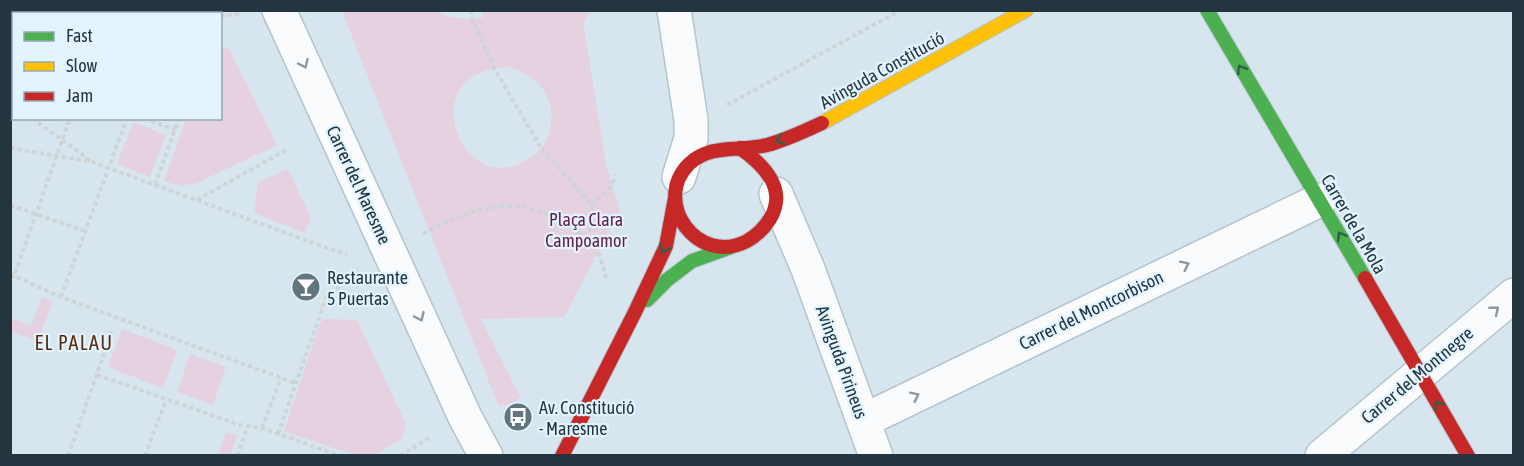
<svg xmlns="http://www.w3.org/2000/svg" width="1524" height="466" font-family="'Asap Condensed',sans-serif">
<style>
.green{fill:#e6d1e0;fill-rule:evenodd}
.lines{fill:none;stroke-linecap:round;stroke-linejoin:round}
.street-casing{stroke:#b4c4cc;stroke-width:36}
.fast-casing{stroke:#b4c4cc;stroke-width:16}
.slow-casing{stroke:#b4c4cc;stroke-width:16}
.jam-casing{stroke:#b4c4cc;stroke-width:16}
.path{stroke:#cfd4d7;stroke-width:4;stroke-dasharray:4.5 3;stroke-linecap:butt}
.street{stroke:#f9fbfc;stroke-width:33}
.fast{stroke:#4caf50;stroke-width:14}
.slow{stroke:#ffc107;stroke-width:14}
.jam{stroke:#c62828;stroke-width:14}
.oneway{stroke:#8e989e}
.oneway2{stroke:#316046}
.labels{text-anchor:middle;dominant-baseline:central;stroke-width:4.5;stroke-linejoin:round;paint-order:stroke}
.street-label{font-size:18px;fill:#233640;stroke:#e2f4ff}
.park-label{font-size:18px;fill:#661d43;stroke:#e2f4ff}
.poi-label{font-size:18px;fill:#233640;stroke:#e2f4ff;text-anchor:start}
.neighbourhood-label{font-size:20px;letter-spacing:1.5px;fill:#592c0a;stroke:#e2f4ff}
</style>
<rect width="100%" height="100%" fill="#d7e6ee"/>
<path class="green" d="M342 11H434L451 17 472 19 484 17 481 11H592L583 22 606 164 620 211 564 317 481 319 520 396 512 405H498ZM509 67C537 75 557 97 550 128 548 137 545 145 538 152 465 215 406 69 509 67Z
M221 47 229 49 277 145 197 183 180 186 164 181 186 119 220 118Z
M133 122 166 135 150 177 117 164Z
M288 169 311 218 305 233 254 213 258 182Z
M42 297 53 301 38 341 11 332V318L31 326Z
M324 319 357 320 406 424 402 439 374 455H354L284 431 320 323Z
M122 329 177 350 163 388 108 367Z
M190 354 226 367 213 405 177 392Z
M226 432 238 436 230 455H218Z"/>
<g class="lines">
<g class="street-casing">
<path id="street" d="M279 10 465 417 486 456
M674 10 691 120V138L679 177
M776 194 808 269 876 456
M863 421 1320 200
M1322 456 1514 295"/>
</g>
<g class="fast-casing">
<path id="fast" d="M1207 10 1365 278
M647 300 667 280 692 261 731 247"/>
</g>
<g class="slow-casing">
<path id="slow" d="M822 123 1026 10"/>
</g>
<g class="jam-casing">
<path id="jam" d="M740 148C764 165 788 189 770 219 764 228 756 236 747 241 698 267 651 202 689 164 711 143 740 152 767 145 786 140 805 131 822 123
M1365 278 1468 456
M562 456 635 312 666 246 675 198"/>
</g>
<path class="path" d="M471 10 472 19 494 68 541 148 592 205 589 242
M218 14 219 10
M220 16 241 14
M10 72 14 73
M727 105 901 10
M10 112 14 104
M32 118 91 161
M144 118 175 130
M10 148 92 162 327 248 347 254
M155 185 179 118
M197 200 286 150
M10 205 85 231
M592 205 612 185 615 175
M423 234C474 206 523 191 573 229 582 236 591 242 597 251 602 259 604 272 607 282
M10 274 61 297 295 383
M10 278 14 276 70 118
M61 297 127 118
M97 375 240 425 262 428 340 456
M262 428 281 378
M278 434 326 298 346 282
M68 456 112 331
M145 456 166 400
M237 456 248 426
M400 456 432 436"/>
<use href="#street" class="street"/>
<use href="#fast" class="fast"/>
<use href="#slow" class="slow"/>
<use href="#jam" class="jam"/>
</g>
<defs><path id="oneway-chevron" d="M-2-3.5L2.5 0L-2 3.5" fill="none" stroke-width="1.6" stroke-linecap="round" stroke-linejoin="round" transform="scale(1.5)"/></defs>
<g class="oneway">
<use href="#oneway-chevron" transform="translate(304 64) rotate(65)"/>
<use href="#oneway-chevron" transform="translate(1185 265) rotate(-26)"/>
<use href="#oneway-chevron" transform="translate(1495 310) rotate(-39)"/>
<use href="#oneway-chevron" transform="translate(420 317) rotate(65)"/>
<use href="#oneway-chevron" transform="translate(915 396) rotate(-26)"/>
</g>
<g class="oneway2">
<use href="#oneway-chevron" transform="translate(1241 69) rotate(-121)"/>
<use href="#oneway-chevron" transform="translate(780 140) rotate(159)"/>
<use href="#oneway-chevron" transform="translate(1341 236) rotate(-120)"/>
<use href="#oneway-chevron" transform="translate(664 249) rotate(111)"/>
<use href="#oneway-chevron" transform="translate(1438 405) rotate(-121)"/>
</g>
<defs>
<g id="bar-disc" transform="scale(1.5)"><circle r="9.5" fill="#62747d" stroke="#e2f4ff"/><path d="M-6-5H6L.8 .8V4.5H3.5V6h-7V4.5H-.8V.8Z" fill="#fff"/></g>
<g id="bus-disc" transform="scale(1.5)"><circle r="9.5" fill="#62747d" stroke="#e2f4ff"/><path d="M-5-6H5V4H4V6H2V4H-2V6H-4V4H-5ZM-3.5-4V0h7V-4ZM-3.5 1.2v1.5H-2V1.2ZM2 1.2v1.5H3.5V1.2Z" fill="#fff"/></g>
</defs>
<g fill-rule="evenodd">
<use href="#bar-disc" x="306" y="287"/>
<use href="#bus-disc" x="518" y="417"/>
</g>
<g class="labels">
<g class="street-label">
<text transform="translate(882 70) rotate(-29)">Avinguda Constitució</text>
<text transform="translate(359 185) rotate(65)">Carrer del Maresme</text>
<text transform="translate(1354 224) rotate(60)">Carrer de la Mola</text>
<text transform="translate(1091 310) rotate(-26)">Carrer del Montcorbison</text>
<text transform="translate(842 362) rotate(70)">Avinguda Pirineus</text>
<text transform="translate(1417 375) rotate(-40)">Carrer del Montnegre</text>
</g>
<g class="park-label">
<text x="586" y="219">Plaça Clara<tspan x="586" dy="21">Campoamor</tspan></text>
</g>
<g class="poi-label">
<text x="327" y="277">Restaurante<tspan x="327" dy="21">5 Puertas</tspan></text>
<text x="539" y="407">Av. Constitució<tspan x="539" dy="21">- Maresme</tspan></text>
</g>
<g class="neighbourhood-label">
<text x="74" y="342">EL PALAU</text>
</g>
</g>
<rect width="1524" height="466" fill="none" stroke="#233640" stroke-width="24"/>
<rect x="12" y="12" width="210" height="108" fill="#e2f4ff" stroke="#96a8b3" stroke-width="1.5"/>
<rect x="24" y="32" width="30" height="9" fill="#4caf50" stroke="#96a8b3" stroke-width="1.5"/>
<text x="66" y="42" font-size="18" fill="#233640">Fast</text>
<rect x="24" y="62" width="30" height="9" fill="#ffc107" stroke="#96a8b3" stroke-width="1.5"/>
<text x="66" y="72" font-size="18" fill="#233640">Slow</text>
<rect x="24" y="92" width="30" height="9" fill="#c62828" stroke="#96a8b3" stroke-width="1.5"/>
<text x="66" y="102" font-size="18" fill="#233640">Jam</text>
</svg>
